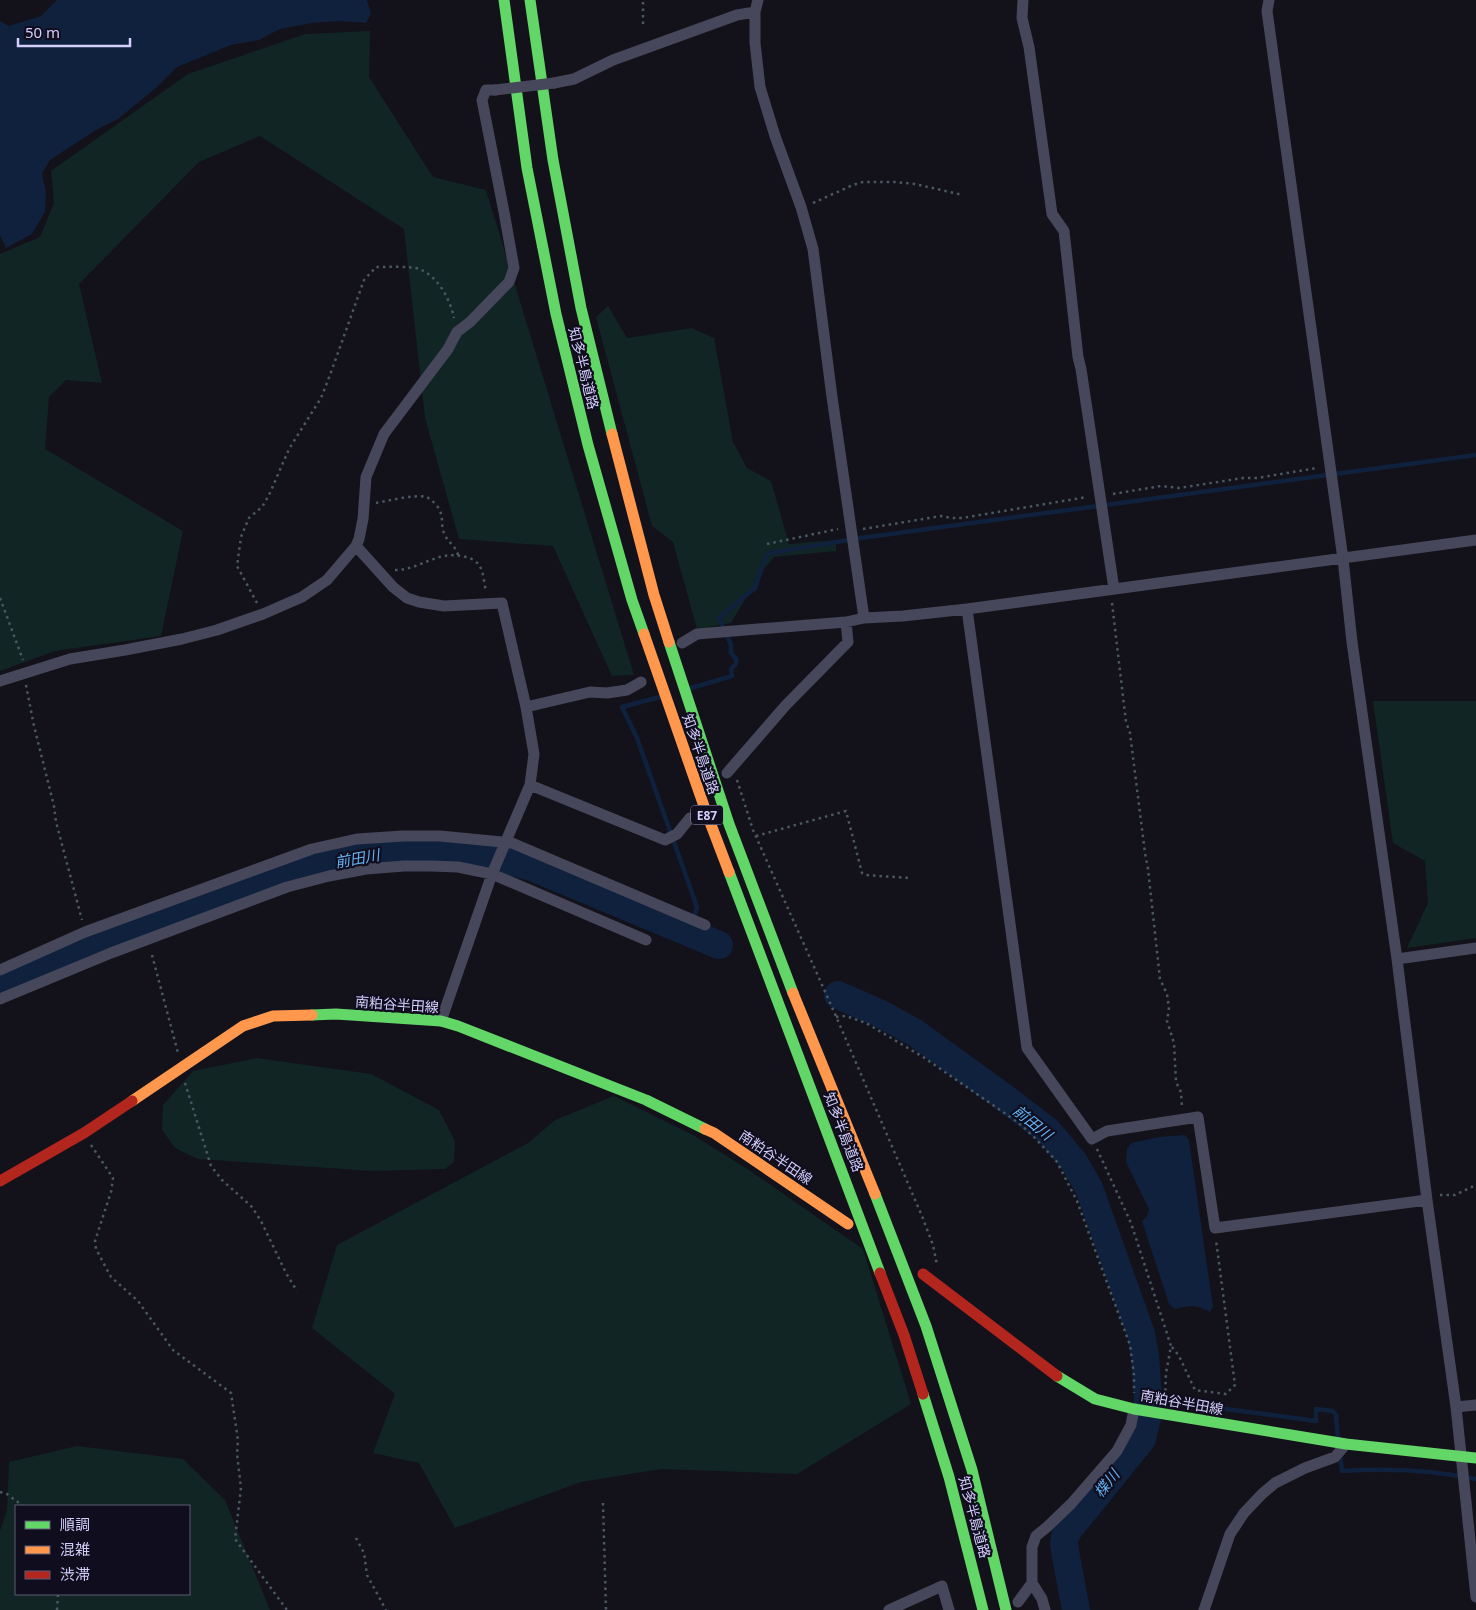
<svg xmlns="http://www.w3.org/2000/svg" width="1476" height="1610" font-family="'Noto Sans','Noto Sans JP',sans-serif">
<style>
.green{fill:#112525;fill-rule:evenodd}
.water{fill:#0f213d}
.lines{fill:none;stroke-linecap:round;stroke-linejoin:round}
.stream{stroke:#0f213d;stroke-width:4.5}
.river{stroke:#0f213d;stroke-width:28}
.path{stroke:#4a5863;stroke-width:2.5;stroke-dasharray:2.5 4;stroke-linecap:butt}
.street{stroke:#47475b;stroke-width:11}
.fast{stroke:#63d668;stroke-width:11}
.slow{stroke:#ff974d;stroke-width:11}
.jam{stroke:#b3261e;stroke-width:11}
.street-bridge{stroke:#47475b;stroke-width:11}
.labels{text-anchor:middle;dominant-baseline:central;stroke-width:4.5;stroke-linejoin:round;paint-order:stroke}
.shield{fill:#100e1e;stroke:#9894b9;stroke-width:1}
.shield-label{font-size:12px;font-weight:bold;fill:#d3cefc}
.street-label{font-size:14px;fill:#d3cefc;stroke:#100e1e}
.water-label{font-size:15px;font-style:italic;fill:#63b3f5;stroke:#100e1e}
</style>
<rect width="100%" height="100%" fill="#13121a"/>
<path class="green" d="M370 31 369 77 433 177 486 190 634 675 612 676 553 546 459 539 425 418 404 229 260 136 199 162 79 284 102 383 66 380 49 397 45 449 183 531 161 636 55 651 0 671V254L40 237 54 203 51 171 188 74 305 34Z
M608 306 627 338 692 328 714 338 733 442 747 468 771 481 789 544 836 540V551L774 557 762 571 731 623 697 629 673 542 652 526 596 317Z
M1373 701H1476V938L1407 948 1428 903 1425 861 1393 843Z
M257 1058 371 1074 439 1110 455 1141 454 1162 445 1169 372 1171 198 1159 175 1148 162 1130 163 1105 193 1071Z
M614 1096 693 1135 749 1170 863 1249 911 1404 797 1474 661 1469 581 1482 455 1528 419 1463 373 1453 395 1394 312 1328 337 1245 528 1143 555 1120Z
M77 1446 183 1459 225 1500 270 1610H0V1531L7 1510 9 1462ZM16 1506H189V1594H16Z"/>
<path class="water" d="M57 0H367L371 14 366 23 340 21 312 23 280 29 259 40 231 45 177 67 157 87 118 119 96 130 50 160 42 174 46 192 45 212 32 234 6 248 0 235V21L9 26 41 16Z
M1185 1135 1189 1140 1213 1307 1210 1312C1196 1305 1191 1305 1175 1309L1169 1304 1142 1221 1147 1216 1149 1209 1126 1162 1127 1149 1131 1143 1159 1137Z"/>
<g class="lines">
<path class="stream" d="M691 688 732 676 731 669 736 664V659L731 653V645L719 618 755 588 766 556 770 553 861 538 1476 455
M660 697 622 707 637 738 697 907 695 914
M1174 1399 1189 1404 1316 1421V1409L1333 1411 1336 1415 1338 1440
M1340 1455 1342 1471C1386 1468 1432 1470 1476 1479"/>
<path class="river" d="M0 984 24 976 75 953 290 872 327 861 366 854 406 852 444 851 492 857 532 867 719 945
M838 995 879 1013 914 1032 1009 1101 1048 1131 1074 1162 1089 1188 1141 1334 1145 1355 1148 1396 1147 1418 1142 1439 1066 1533 1064 1543 1065 1551 1076 1610"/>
<path class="path" d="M643 24V0
M813 203 853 185 863 182H896L915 184 963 195
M1113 494 1161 486 1179 488 1243 478H1257L1317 468
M376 503C388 501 414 494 426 497 432 499 440 508 441 514 443 520 441 526 444 533 447 542 456 546 458 555
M863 529 941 516 952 518H962L1087 497
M767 544 838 529
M395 570C421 570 437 549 466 557 471 558 476 561 479 565 484 572 484 584 486 591
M0 598 23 660
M257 603 237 566 241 537 249 518 262 507 269 495 289 449 321 398 330 375 364 280 376 267C387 267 411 266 419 269 438 276 450 299 454 318
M1112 603 1126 722 1130 733 1145 853 1148 869 1159 970 1160 979 1167 994 1169 1008 1167 1021 1174 1043 1176 1082 1181 1092 1182 1107
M26 685 34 726 54 806 56 822 82 920
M737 780 753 830 835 1014 922 1216 933 1245 937 1265
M756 836 846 811 862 873 865 875 910 878
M152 955 178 1053
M836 1017 846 1016 866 1023 923 1057 1019 1123 1036 1139 1057 1162 1077 1201 1130 1345 1134 1375V1393
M185 1083 211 1166 222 1180 252 1207 261 1221 286 1273 297 1291
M91 1145 113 1178 111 1192 95 1241 96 1249 111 1277 138 1301 173 1350 231 1393 238 1440 237 1454 241 1488 235 1539 287 1610
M1097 1149 1131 1223 1171 1346 1166 1373 1165 1399
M1440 1195H1455L1476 1185
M1172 1347 1179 1356 1195 1390 1226 1394 1235 1385 1216 1240
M0 1492 7 1494 23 1506
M603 1503 606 1610
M356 1538 364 1553 367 1575 386 1610
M57 1610 58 1594"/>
<path class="street" d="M758 0 755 12V43L760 87 775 136 801 207 813 249 832 397 864 618
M1023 0 1022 18 1029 47 1052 214 1064 231 1078 357 1081 369 1114 589
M1269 0 1267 11 1343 559 1352 642 1397 959 1427 1200 1456 1407 1476 1597
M554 83 574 79 613 60 737 15 755 12
M356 546 393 587 407 598 419 602 444 606 502 603 526 707 534 754 530 785 492 874 441 1021
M967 609 1027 1048 1092 1139 1107 1131 1198 1117 1215 1228 1427 1200
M682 643 697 634 846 622 864 618 903 616 967 609 1476 540
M0 681 70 659 125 650 182 639 217 630 263 614 302 597 327 580 356 546 359 539 363 519 366 477 384 434 448 349 457 332 470 322 509 282 514 268 504 212 482 100 486 90H495
M526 707 590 692 607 693 627 690 641 682
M727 773 786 705 848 642 846 622
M530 785 665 840 677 834 690 818
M1397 959 1476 948
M0 970 85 932 312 849 357 839 403 836H440L512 843 705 925
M0 999 111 953 287 887 329 876 366 869 404 866H431L458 867 492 874 646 940
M1456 1407 1476 1405
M1018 1602 1032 1583
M889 1610 942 1586 949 1610
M1045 1610 1042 1599 1032 1583V1547L1036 1536 1047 1527 1071 1504 1117 1451 1131 1425 1134 1409
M1204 1610 1230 1534 1244 1513 1262 1494 1275 1483 1305 1468 1335 1457 1346 1444"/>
<path class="fast" d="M504 0 527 168 556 314 588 445 632 600 644 634
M530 0 553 160 581 308 612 434
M669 642 729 824 793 993
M729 872 880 1273
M312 1015 336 1014 441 1021 458 1026 646 1100 705 1129
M875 1194 926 1326 972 1470 1006 1610
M1057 1376 1095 1399 1134 1409 1346 1444 1476 1458
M923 1394 949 1477 983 1610"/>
<path class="slow" d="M612 434 654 595 669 642
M644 634 705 809 729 872
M793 993 875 1194
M132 1101 243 1026 273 1016 312 1015
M705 1129 714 1133 848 1224"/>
<path class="jam" d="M0 1181 84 1133 132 1101
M880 1273 904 1335 923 1394
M923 1274 1057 1376"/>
<path class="street-bridge" d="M495 90 554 83"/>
</g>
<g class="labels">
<rect class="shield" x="691" y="805.5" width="32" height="19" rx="4"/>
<g class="shield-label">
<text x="707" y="815">E87</text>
</g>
<g class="street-label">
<text transform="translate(584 368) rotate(76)">知多半島道路</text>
<text transform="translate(701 754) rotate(71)">知多半島道路</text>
<text transform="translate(397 1004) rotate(4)">南粕谷半田線</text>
<text transform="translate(844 1132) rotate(69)">知多半島道路</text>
<text transform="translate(776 1157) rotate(34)">南粕谷半田線</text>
<text transform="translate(1182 1402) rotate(10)">南粕谷半田線</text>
<text transform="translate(975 1517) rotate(75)">知多半島道路</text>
</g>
<g class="water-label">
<text transform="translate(357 858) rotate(-10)">前田川</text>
<text transform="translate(1033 1122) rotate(39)">前田川</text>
<text transform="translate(1106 1483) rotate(-51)">楪川</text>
</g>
</g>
<rect x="15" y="1505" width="175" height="90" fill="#100e1e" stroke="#5e5b77"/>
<rect x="25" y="1521" width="25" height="8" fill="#63d668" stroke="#5e5b77"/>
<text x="60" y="1530" font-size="15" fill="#d3cefc">順調</text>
<rect x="25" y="1546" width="25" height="8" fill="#ff974d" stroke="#5e5b77"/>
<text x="60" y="1555" font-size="15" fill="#d3cefc">混雑</text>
<rect x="25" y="1571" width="25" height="8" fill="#b3261e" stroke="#5e5b77"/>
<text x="60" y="1580" font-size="15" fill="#d3cefc">渋滞</text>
<path d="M18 38v8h112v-8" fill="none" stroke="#d3cefc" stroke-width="2.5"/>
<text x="25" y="38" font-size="15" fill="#d3cefc" stroke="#100e1e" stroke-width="4" paint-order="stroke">50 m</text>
</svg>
